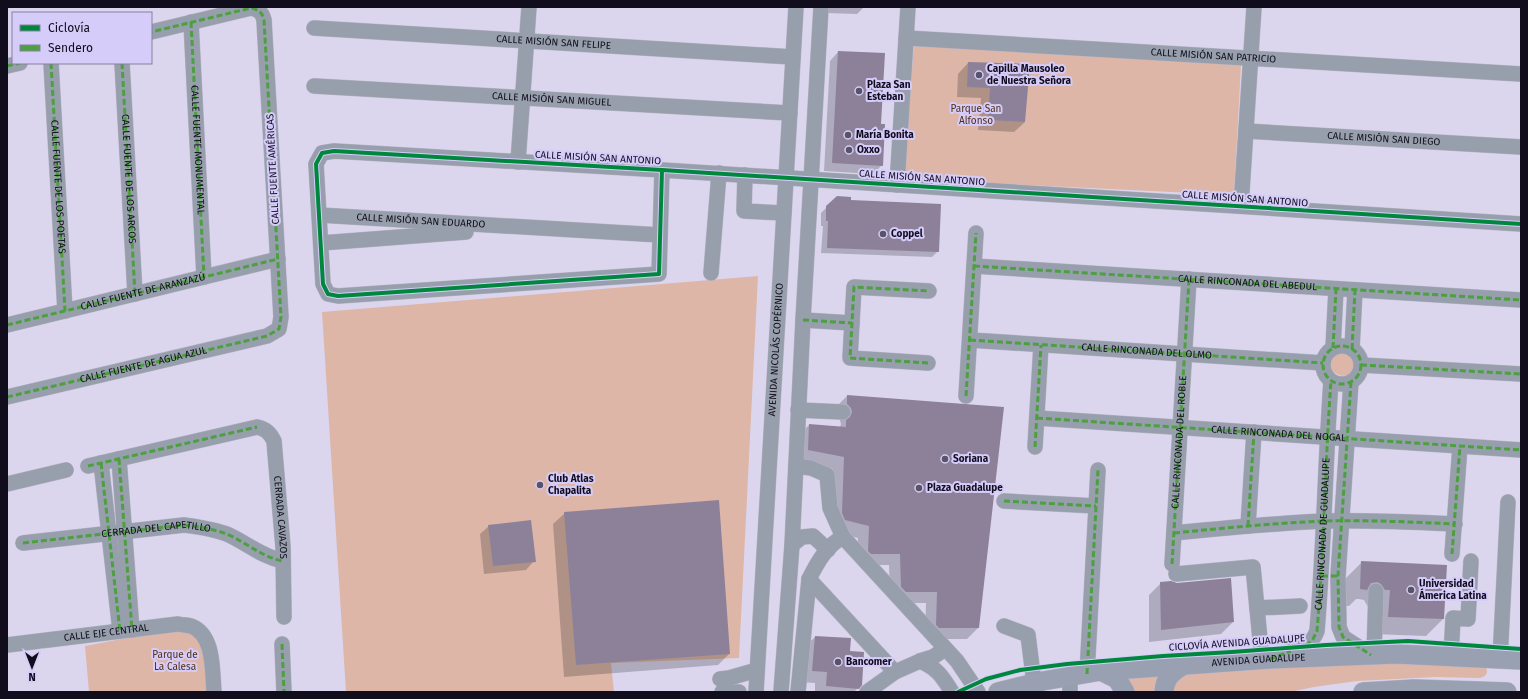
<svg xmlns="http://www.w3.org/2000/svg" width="1528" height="699" font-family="'Fira Sans',sans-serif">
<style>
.green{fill:#ddb6a8}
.shadow{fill:#0003}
.building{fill:#8d8199}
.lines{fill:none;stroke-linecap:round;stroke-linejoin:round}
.minor-casing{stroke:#b8b4c7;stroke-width:16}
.major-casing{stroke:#b8b4c7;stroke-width:20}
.minor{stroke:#969fab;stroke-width:15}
.major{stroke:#99a0b1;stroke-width:19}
.quiet{stroke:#4d9f41;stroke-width:3;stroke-dasharray:6 3;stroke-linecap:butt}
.cycleway-casing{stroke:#d5ccf9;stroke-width:6}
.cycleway{stroke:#00873e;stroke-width:4}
.poi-dot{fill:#585366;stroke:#d5ccf9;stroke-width:1.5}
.labels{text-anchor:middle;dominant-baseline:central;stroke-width:4;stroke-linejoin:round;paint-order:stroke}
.street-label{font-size:10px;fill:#110d1d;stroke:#d5ccf9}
.poi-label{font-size:10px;font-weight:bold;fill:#110d1d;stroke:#d5ccf9;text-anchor:start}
.park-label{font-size:10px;fill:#4f2e15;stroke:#d5ccf9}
</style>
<rect width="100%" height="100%" fill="#dbd6ee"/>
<path class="green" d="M914 42 1241 65 1234 195 904 179Z
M758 276 739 658 611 663 614 692H346L322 312Z
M1340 352H1345C1348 354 1353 357 1355 360 1356 363 1356 366 1354 369 1349 380 1337 376 1330 369V357Z
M178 628 202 637 211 692H89L85 646Z
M1400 661 1485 666C1489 672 1487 676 1480 678L1435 677 1357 681 1314 687 1290 692H1169L1185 671H1240L1338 663Z
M1165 673 1158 692H1133L1123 677Z"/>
<path class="shadow" d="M826 7H864L857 14 826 13Z
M838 52 880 125 882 165 873 174 824 171 830 61Z
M968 63 1025 122 1014 132 978 130 981 98 957 97 958 74Z
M850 201 938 251 932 257 821 253 823 226H821V213L827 207Z
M847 396 978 628 967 639H927L925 637 926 603H894L890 598 889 565H860L857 563 858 538 834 532 831 525 833 469 797 462 798 436 809 425 840 427 841 424 836 407Z
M565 513 729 654 718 665 564 677 553 524Z
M489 526 534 561 526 570 484 574 480 534Z
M1362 562 1446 566 1443 619 1426 636 1372 634 1373 607H1368L1364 600 1359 599H1356L1349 606H1344L1345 579Z
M1161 583 1233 622 1221 634 1149 642V595Z
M815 637 849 652 858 688 854 692H815V683L801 682 803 648Z"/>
<path class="building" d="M838 51 885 53 881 124H885L883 166 832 163Z
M968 62 1030 64 1025 122 988 120 990 88 967 87Z
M837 196 851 197V200L941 204 939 252 827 248 828 221H826V206Z
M847 395 1004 407 979 628H939L936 625 937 592H906L901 587 900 554H871L868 551 869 526 845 520 842 513 844 457 808 450 809 424 846 427V420L850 417 852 412 851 408 847 404Z
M719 500 730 654 576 665 564 512Z
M531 520 536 562 493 566 488 525Z
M1361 561 1447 565 1444 619 1388 617 1390 590H1385L1381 584 1377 582 1371 583 1367 590 1360 589Z
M1231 578 1234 622 1161 630 1160 582 1171 581 1177 583Z
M815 636 851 638 850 651 864 652 862 685 859 689 826 686 827 672 812 671Z"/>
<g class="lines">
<g class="minor-casing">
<g id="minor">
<path d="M191 22 204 277"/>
<path id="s1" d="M314 28 793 57"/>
<path id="s2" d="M906 38 1521 74"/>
<path d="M51 63 65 311"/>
<path id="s3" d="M122 63 135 294"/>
<path d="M7 66 20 63"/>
<path id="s4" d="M314 86 790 113"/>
<path id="s5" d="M1246 131 1521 147"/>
<path d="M518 162 529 7"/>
<path d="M662 170 659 274 338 296 328 294 323 284 316 164 322 153 334 151 662 170 1521 224"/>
<path d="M745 175 744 211 784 213"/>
<path d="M897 185 908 7"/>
<path d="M1241 206 1254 7"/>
<path id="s6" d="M319 215 660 235"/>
<path d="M321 243 466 232"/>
<path d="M974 266 1521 300"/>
<path d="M711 273 719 173"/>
<path d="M803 320 852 323"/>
<path id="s7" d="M7 325 278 259"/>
<path d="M970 340 1323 363"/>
<circle cx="1342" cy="365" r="19"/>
<path d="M1333 348 1336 289"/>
<path d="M1352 349 1355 290"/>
<path d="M928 363 850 358 854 287 929 291"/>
<path d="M1361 365 1521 374"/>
<path d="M1351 382 1338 576 1339 627 1343 637 1371 655"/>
<path d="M966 396 976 233"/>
<path d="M7 397 267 336 279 329 281 317 264 20C262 12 259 10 251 8L151 32"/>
<path d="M798 410 843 412"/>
<path id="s8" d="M1037 418 1521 450"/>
<path d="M1035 447 1041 345"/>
<path d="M119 459 132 630"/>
<path d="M101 463 120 631"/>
<path id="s9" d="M88 466 257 427C266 429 270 433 274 441L283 547 284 617"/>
<path d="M796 466 811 468 827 475 830 508 843 537 957 661 978 692"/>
<path d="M7 484 66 470"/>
<path d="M1004 501 1096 506"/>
<path d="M1248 526 1254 432"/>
<path d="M1174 533C1225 528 1275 523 1326 521 1369 520 1412 522 1455 524"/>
<path id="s10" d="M23 543 184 525C199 527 215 529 229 535 248 544 261 556 282 561"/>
<path d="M792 545 802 537 813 536 828 550"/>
<path d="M1452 554 1460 446"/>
<path d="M1172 564 1189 279"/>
<path d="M1176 574 1253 567 1262 660"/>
<path d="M809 579 895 672"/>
<path d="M1257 608 1300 606"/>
<path d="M1004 626 1028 635 1034 683"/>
<path d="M282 644 284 692"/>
<path id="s11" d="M7 645 178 624C182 625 187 625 191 626 215 635 212 672 214 692"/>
<path d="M1280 655C1295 649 1311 648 1317 631 1324 548 1325 464 1331 381"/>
<path d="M1374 655 1376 591"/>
<path d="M1451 656 1453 618 1468 619 1471 561"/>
<path d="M1500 659 1508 502"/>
<path d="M920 661C937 668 942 676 952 692"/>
<path d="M1087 674 1098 470"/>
<path d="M1070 677V692"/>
<path d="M720 679 729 678 757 670"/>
<path d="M722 692H739"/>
<path id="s12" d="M756 692 796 7"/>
<path d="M781 692 792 545 803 320 821 7"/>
<path d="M798 692 809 579C817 563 827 545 843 537"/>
<path d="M867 692 895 672 920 661 933 657 939 653 943 646"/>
</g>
</g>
<g class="major-casing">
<g id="major">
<path d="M1101 671 1117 679 1125 692"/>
<path id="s13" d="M998 692 1043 681 1101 671 1270 659 1396 654 1521 660"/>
<path d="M1164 692C1165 678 1171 673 1182 666"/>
<path d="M1363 692 1414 689 1507 692"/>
</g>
</g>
<use href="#minor" class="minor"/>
<use href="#major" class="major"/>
<g class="quiet">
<path id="s14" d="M191 22 204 277"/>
<path id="s15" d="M51 63 65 311"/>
<path d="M122 63 135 294"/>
<path d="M7 66 20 63"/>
<path id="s16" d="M974 266 1521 300"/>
<path d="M803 320 852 323"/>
<path d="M7 325 278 259"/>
<path id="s17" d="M970 340 1323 363"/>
<circle cx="1342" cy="365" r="19"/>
<path d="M1333 348 1336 289"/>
<path d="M1352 349 1355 290"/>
<path d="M928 363 850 358 854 287 929 291"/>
<path d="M1361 365 1521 374"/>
<path d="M1351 382 1338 576 1339 627 1343 637 1371 655"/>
<path d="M966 396 976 233"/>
<path id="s18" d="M7 397 267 336 279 329 281 317 264 20C262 12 259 10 251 8L151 32"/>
<path d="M1037 418 1521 450"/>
<path d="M1035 447 1041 345"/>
<path d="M119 459 132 630"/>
<path d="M101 463 120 631"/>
<path d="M88 466 257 427"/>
<path d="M1004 501 1096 506"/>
<path d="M1248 526 1254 432"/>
<path d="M1174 533C1225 528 1275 523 1326 521 1369 520 1412 522 1455 524"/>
<path d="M23 543 184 525C199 527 215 529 229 535 248 544 261 556 282 561"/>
<path d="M1452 554 1460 446"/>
<path id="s19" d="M1172 564 1189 279"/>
<path d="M1322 576H1338"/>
<path d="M282 644 284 692"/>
<path id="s20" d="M1306 646 1313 639 1317 631C1324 548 1325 464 1331 381"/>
<path d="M1270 659 1291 651"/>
<path d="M1087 674 1098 470"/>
</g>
<g class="cycleway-casing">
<path id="cycleway" d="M662 170 659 274 338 296 328 294 323 284 316 164 322 153 334 151 662 170 1521 224
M958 692 986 679 1020 670 1067 664 1163 656 1232 652 1326 645 1408 641 1521 649"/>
</g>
<use href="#cycleway" class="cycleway"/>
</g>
<g class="poi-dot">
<circle cx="979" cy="75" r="4"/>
<circle cx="859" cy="91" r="4"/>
<circle cx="848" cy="135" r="4"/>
<circle cx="849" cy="150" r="4"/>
<circle cx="883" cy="234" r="4"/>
<circle cx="945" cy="459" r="4"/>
<circle cx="540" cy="485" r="4"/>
<circle cx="919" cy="488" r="4"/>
<circle cx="1411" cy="590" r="4"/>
<circle cx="838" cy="662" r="4"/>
</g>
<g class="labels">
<g class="street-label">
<text stroke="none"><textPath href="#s1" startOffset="240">CALLE MISIÓN SAN FELIPE</textPath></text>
<text stroke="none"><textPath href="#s2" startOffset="308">CALLE MISIÓN SAN PATRICIO</textPath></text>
<text stroke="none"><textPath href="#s4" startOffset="238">CALLE MISIÓN SAN MIGUEL</textPath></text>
<text stroke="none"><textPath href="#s5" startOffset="138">CALLE MISIÓN SAN DIEGO</textPath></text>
<text stroke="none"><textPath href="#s14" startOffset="128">CALLE FUENTE MONUMENTAL</textPath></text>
<text transform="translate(598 158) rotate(3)">CALLE MISIÓN SAN ANTONIO</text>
<text transform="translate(273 169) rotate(-93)">CALLE FUENTE AMÉRICAS</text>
<text stroke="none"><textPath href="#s3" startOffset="116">CALLE FUENTE DE LOS ARCOS</textPath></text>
<text transform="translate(922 178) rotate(4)">CALLE MISIÓN SAN ANTONIO</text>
<text stroke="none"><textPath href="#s15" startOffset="124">CALLE FUENTE DE LOS POETAS</textPath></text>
<text transform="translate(1245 199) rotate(4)">CALLE MISIÓN SAN ANTONIO</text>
<text stroke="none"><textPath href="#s6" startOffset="102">CALLE MISIÓN SAN EDUARDO</textPath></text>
<text stroke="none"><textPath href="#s16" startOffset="274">CALLE RINCONADA DEL ABEDUL</textPath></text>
<text stroke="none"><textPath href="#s7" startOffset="140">CALLE FUENTE DE ARANZAZÚ</textPath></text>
<text stroke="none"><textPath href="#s12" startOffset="343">AVENIDA NICOLÁS COPÉRNICO</textPath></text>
<text stroke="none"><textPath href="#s17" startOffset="177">CALLE RINCONADA DEL OLMO</textPath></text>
<text stroke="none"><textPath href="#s18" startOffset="140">CALLE FUENTE DE AGUA AZUL</textPath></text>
<text stroke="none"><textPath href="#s8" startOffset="242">CALLE RINCONADA DEL NOGAL</textPath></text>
<text stroke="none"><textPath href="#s19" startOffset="122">CALLE RINCONADA DEL ROBLE</textPath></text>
<text stroke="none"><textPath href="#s9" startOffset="273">CERRADA CAVAZOS</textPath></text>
<text stroke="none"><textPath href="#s10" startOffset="134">CERRADA DEL CAPETILLO</textPath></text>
<text stroke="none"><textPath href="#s20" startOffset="116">CALLE RINCONADA DE GUADALUPE</textPath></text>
<text stroke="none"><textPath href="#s11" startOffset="100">CALLE EJE CENTRAL</textPath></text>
<text transform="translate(1237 643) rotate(-4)">CICLOVÍA AVENIDA GUADALUPE</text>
<text stroke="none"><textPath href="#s13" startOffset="263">AVENIDA GUADALUPE</textPath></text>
</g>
<g class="poi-label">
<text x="987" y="69">Capilla Mausoleo<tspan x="987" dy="12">de Nuestra Señora</tspan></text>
<text x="867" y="85">Plaza San<tspan x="867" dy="12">Esteban</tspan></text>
<text x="856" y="135">María Bonita</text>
<text x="857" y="150">Oxxo</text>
<text x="891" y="234">Coppel</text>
<text x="953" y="459">Soriana</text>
<text x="548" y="479">Club Atlas<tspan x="548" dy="12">Chapalita</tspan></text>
<text x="927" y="488">Plaza Guadalupe</text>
<text x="1419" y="584">Universidad<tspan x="1419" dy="12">Ámerica Latina</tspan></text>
<text x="846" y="662">Bancomer</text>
</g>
<g class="park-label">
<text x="976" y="109">Parque San<tspan x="976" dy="12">Alfonso</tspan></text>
<text x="175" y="655">Parque de<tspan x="175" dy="12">La Calesa</tspan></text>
</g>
</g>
<rect width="1528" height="699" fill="none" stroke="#110d1d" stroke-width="16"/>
<rect x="12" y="12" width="140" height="52" fill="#d5ccf9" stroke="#8780a1"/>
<rect x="20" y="25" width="20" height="6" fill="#00873e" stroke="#8780a1"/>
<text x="48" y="32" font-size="12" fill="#110d1d">Ciclovía</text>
<rect x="20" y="45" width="20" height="6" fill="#4d9f41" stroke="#8780a1"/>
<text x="48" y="52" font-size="12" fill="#110d1d">Sendero</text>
<g transform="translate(32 667) rotate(180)" stroke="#d5ccf9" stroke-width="3" paint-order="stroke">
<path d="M0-3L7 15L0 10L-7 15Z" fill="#110d1d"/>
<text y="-6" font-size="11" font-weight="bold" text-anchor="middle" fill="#110d1d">N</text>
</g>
</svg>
